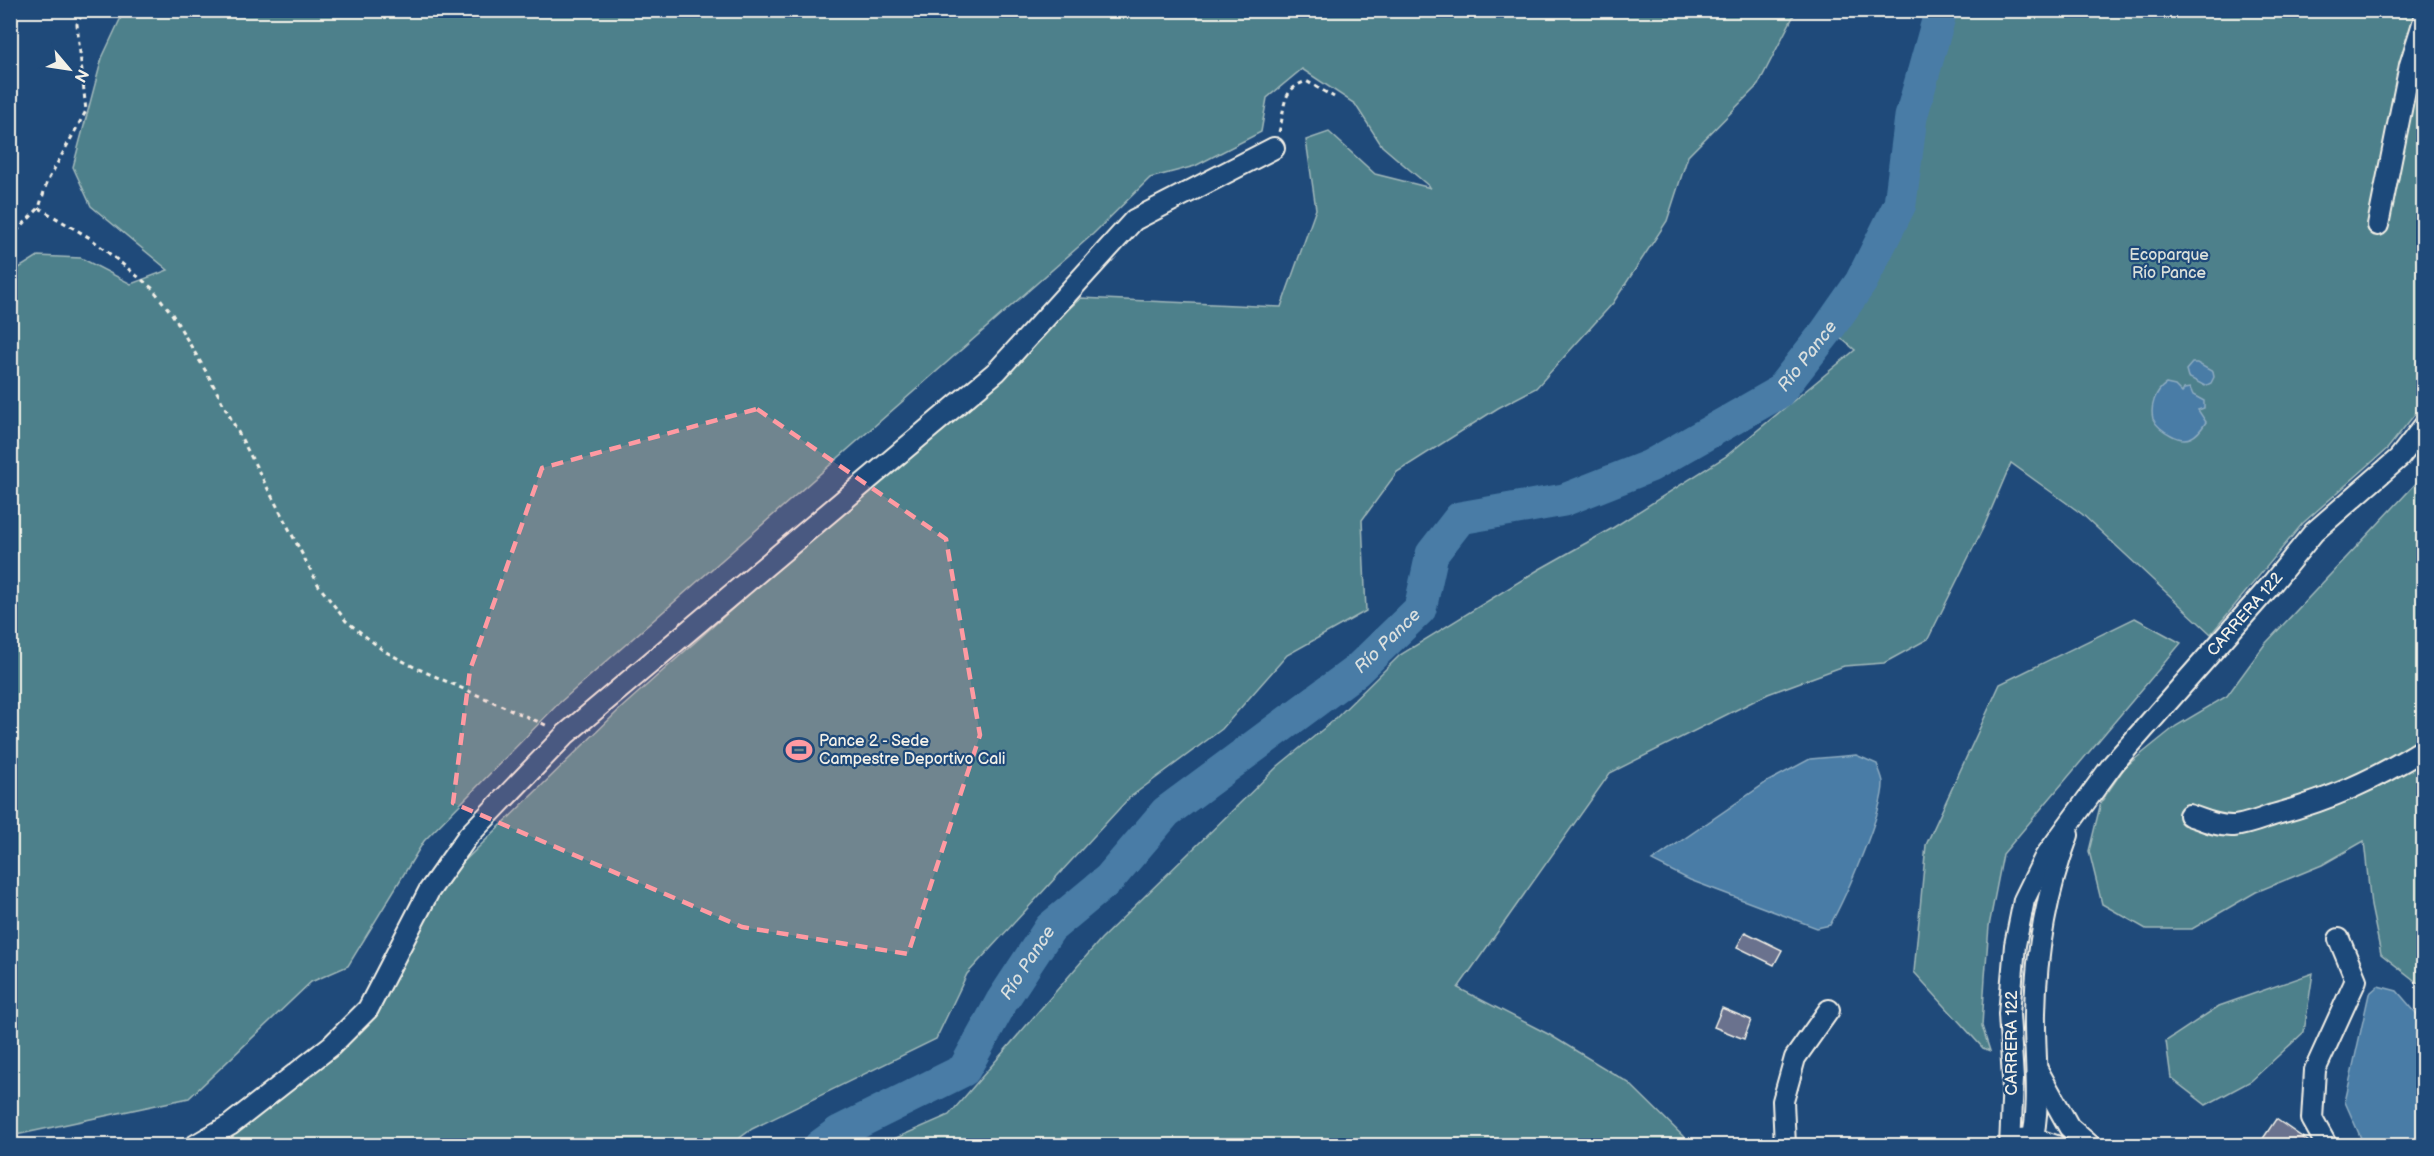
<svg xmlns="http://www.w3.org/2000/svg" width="2434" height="1156" font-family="'Balsamiq Sans',sans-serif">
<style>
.green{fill:#4e808b;stroke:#a1b8ba;stroke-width:1.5}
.water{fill:#487ca6;stroke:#8dabc0;stroke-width:1.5}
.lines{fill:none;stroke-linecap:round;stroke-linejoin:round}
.river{stroke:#487ca6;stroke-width:33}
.building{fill:#6b728e;stroke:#f4f1e8;stroke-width:1.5}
.minor-casing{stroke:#f4f1e8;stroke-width:24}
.path{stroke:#f4f1e8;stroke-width:3;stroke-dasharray:4.5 4.5;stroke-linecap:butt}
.minor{stroke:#1f4a7a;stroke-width:20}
.marked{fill:#ff9aa2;fill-opacity:0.2;stroke:#ff9aa2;stroke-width:4.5;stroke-dasharray:12 8;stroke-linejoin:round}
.labels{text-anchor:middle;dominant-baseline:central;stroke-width:4.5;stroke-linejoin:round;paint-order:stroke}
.park-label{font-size:16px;fill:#dbe0da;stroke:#1f4a7a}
.street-label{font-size:16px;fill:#f4f1e8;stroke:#1f4a7a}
.poi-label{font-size:16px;fill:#f4f1e8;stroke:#1f4a7a;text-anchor:start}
.water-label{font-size:18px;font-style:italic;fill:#dadfde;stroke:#1f4a7a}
</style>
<rect width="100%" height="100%" fill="#1f4a7a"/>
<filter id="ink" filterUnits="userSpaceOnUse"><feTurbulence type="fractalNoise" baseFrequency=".0167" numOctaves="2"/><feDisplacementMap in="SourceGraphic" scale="12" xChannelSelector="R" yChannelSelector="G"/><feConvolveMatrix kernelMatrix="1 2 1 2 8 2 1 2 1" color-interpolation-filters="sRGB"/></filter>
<g filter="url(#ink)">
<path class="green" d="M124 11H1796L1758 85 1688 156 1667 221 1613 303 1536 388 1498 408 1397 472 1362 520 1366 611 1287 655 1222 729 1129 798 967 974 936 1039 752 1129 730 1145H197L386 993 444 881 620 709 1081 298 1281 307 1316 209 1306 140 1329 132 1375 174 1431 188 1382 146 1355 104 1302 69 1267 98 1261 132 1195 166 1150 178 1093 234 558 704 424 841 348 966 311 982 189 1098 11 1136V273L38 256 81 258 131 284 168 270 91 206 73 167 102 58Z
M1941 11H2423V404L2388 448 2303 523 2211 634 2082 514 2011 463 1985 524 1928 639 1884 663 1844 666 1768 694 1610 773 1458 988 1550 1035 1629 1083 1692 1145 878 1146 949 1115 1101 939 1278 766 1333 721 1400 655 1538 570 1611 529 1725 457 1855 350 1843 340 1826 332 1861 282 1900 204 1911 117Z
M2423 476V987L2381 954 2371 906 2364 841 2322 865 2256 892 2192 929H2146L2102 904 2089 851 2101 802 2125 767 2176 726 2227 696 2265 644Z
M2135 618 2181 643 2003 854 1989 926 1985 977 1982 1026 1990 1051 1983 1048 1914 972 1926 845 2000 684Z
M2313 973 2304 1032 2251 1081 2206 1105 2171 1078 2166 1041 2219 1006Z"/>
<path class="water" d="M2192 363H2197L2213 372 2214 377 2211 383 2205 386 2188 377 2186 370Z
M2166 384 2175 386 2182 393 2184 389 2190 388 2193 395 2204 401V408L2198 410 2206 422C2197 437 2187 444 2171 435 2163 431 2157 427 2153 419 2150 407 2155 391 2166 384Z
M1856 755 1877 764C1879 770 1882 776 1883 782 1884 811 1845 898 1830 925L1817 928 1690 880 1652 861 1767 782 1810 759Z
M2378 986 2397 991 2423 1021V1145H2364L2345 1102 2369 994Z"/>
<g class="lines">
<path class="river" id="s1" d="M820 1146 839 1132 964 1070 1002 1001 1050 928 1109 879 1166 812 1356 671 1420 609 1432 554 1460 518 1564 500 1650 466 1778 393 1826 332 1861 282 1900 204 1911 117 1941 10"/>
</g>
<path class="building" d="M1745 932 1782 950 1774 965 1737 947Z
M1722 1008 1751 1020 1744 1039 1714 1027Z
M2276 1119 2312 1144 2313 1146H2258Z"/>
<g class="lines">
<g class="minor-casing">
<g id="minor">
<path d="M2378 225 2410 65 2424 20"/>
<path d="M2189 815C2203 820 2219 827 2234 826 2246 825 2261 819 2273 815 2332 799 2372 781 2424 749"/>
<path d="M2038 1071 2069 1127 2091 1146"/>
<path d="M2020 1139 2033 1138 2056 1146"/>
<path d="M194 1146 230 1125 331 1046 368 1009 429 891 468 836 566 734 997 371 1134 220 1274 148"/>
<path d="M1785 1146 1783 1101 1795 1058 1829 1010"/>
<path id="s2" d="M2010 1146 2013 1079 2009 1014 2015 945 2024 900 2045 857 2113 764 2270 586 2314 532 2399 458 2424 426"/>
<path d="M2031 1146C2042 1103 2034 1057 2035 1013 2036 953 2047 891 2068 835"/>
<path d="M2327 1146 2312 1119 2315 1070 2356 980 2339 939"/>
</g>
</g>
<path class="path" d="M1279 132C1286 109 1279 91 1306 81L1334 97
M39 208 90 238 152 288 172 314 208 375 319 586 346 621 384 651 416 668 548 726
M10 238 39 208 47 182 86 111 77 24 84 10
M2108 1139 2119 1146"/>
<use href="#minor" class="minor"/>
</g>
</g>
<path class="marked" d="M757 409 946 539 980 735 908 954 742 927 453 803 470 670 542 468Z"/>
<defs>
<g id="stadium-bare" transform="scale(2.07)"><path d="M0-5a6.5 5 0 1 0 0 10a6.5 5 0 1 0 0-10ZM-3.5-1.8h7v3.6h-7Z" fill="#ff9aa2" stroke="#1f4a7a" stroke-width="2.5" paint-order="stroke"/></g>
</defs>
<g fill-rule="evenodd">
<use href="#stadium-bare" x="799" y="750"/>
</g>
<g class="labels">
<g class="park-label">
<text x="2169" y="255">Ecoparque<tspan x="2169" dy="18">Río Pance</tspan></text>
</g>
<g class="street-label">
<text stroke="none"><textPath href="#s2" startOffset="610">CARRERA 122</textPath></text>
<text transform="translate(2012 1043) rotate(-90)">CARRERA 122</text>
</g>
<g class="poi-label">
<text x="819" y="741">Pance 2 - Sede<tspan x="819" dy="18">Campestre Deportivo Cali</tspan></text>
</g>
<g class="water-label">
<text stroke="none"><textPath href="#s1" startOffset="1314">Río Pance</textPath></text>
<text stroke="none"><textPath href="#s1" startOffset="774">Río Pance</textPath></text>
<text stroke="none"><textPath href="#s1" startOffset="288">Río Pance</textPath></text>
</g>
</g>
<rect width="2434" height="1156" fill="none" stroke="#1f4a7a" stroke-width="36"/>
<rect x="18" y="18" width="2398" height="1120" fill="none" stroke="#f4f1e8" stroke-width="2" filter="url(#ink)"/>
<g transform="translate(69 69) rotate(119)" stroke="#1f4a7a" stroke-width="4.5" paint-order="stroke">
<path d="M0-4.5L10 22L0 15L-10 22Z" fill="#f4f1e8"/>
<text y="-9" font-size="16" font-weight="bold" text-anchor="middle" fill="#f4f1e8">N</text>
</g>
</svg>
